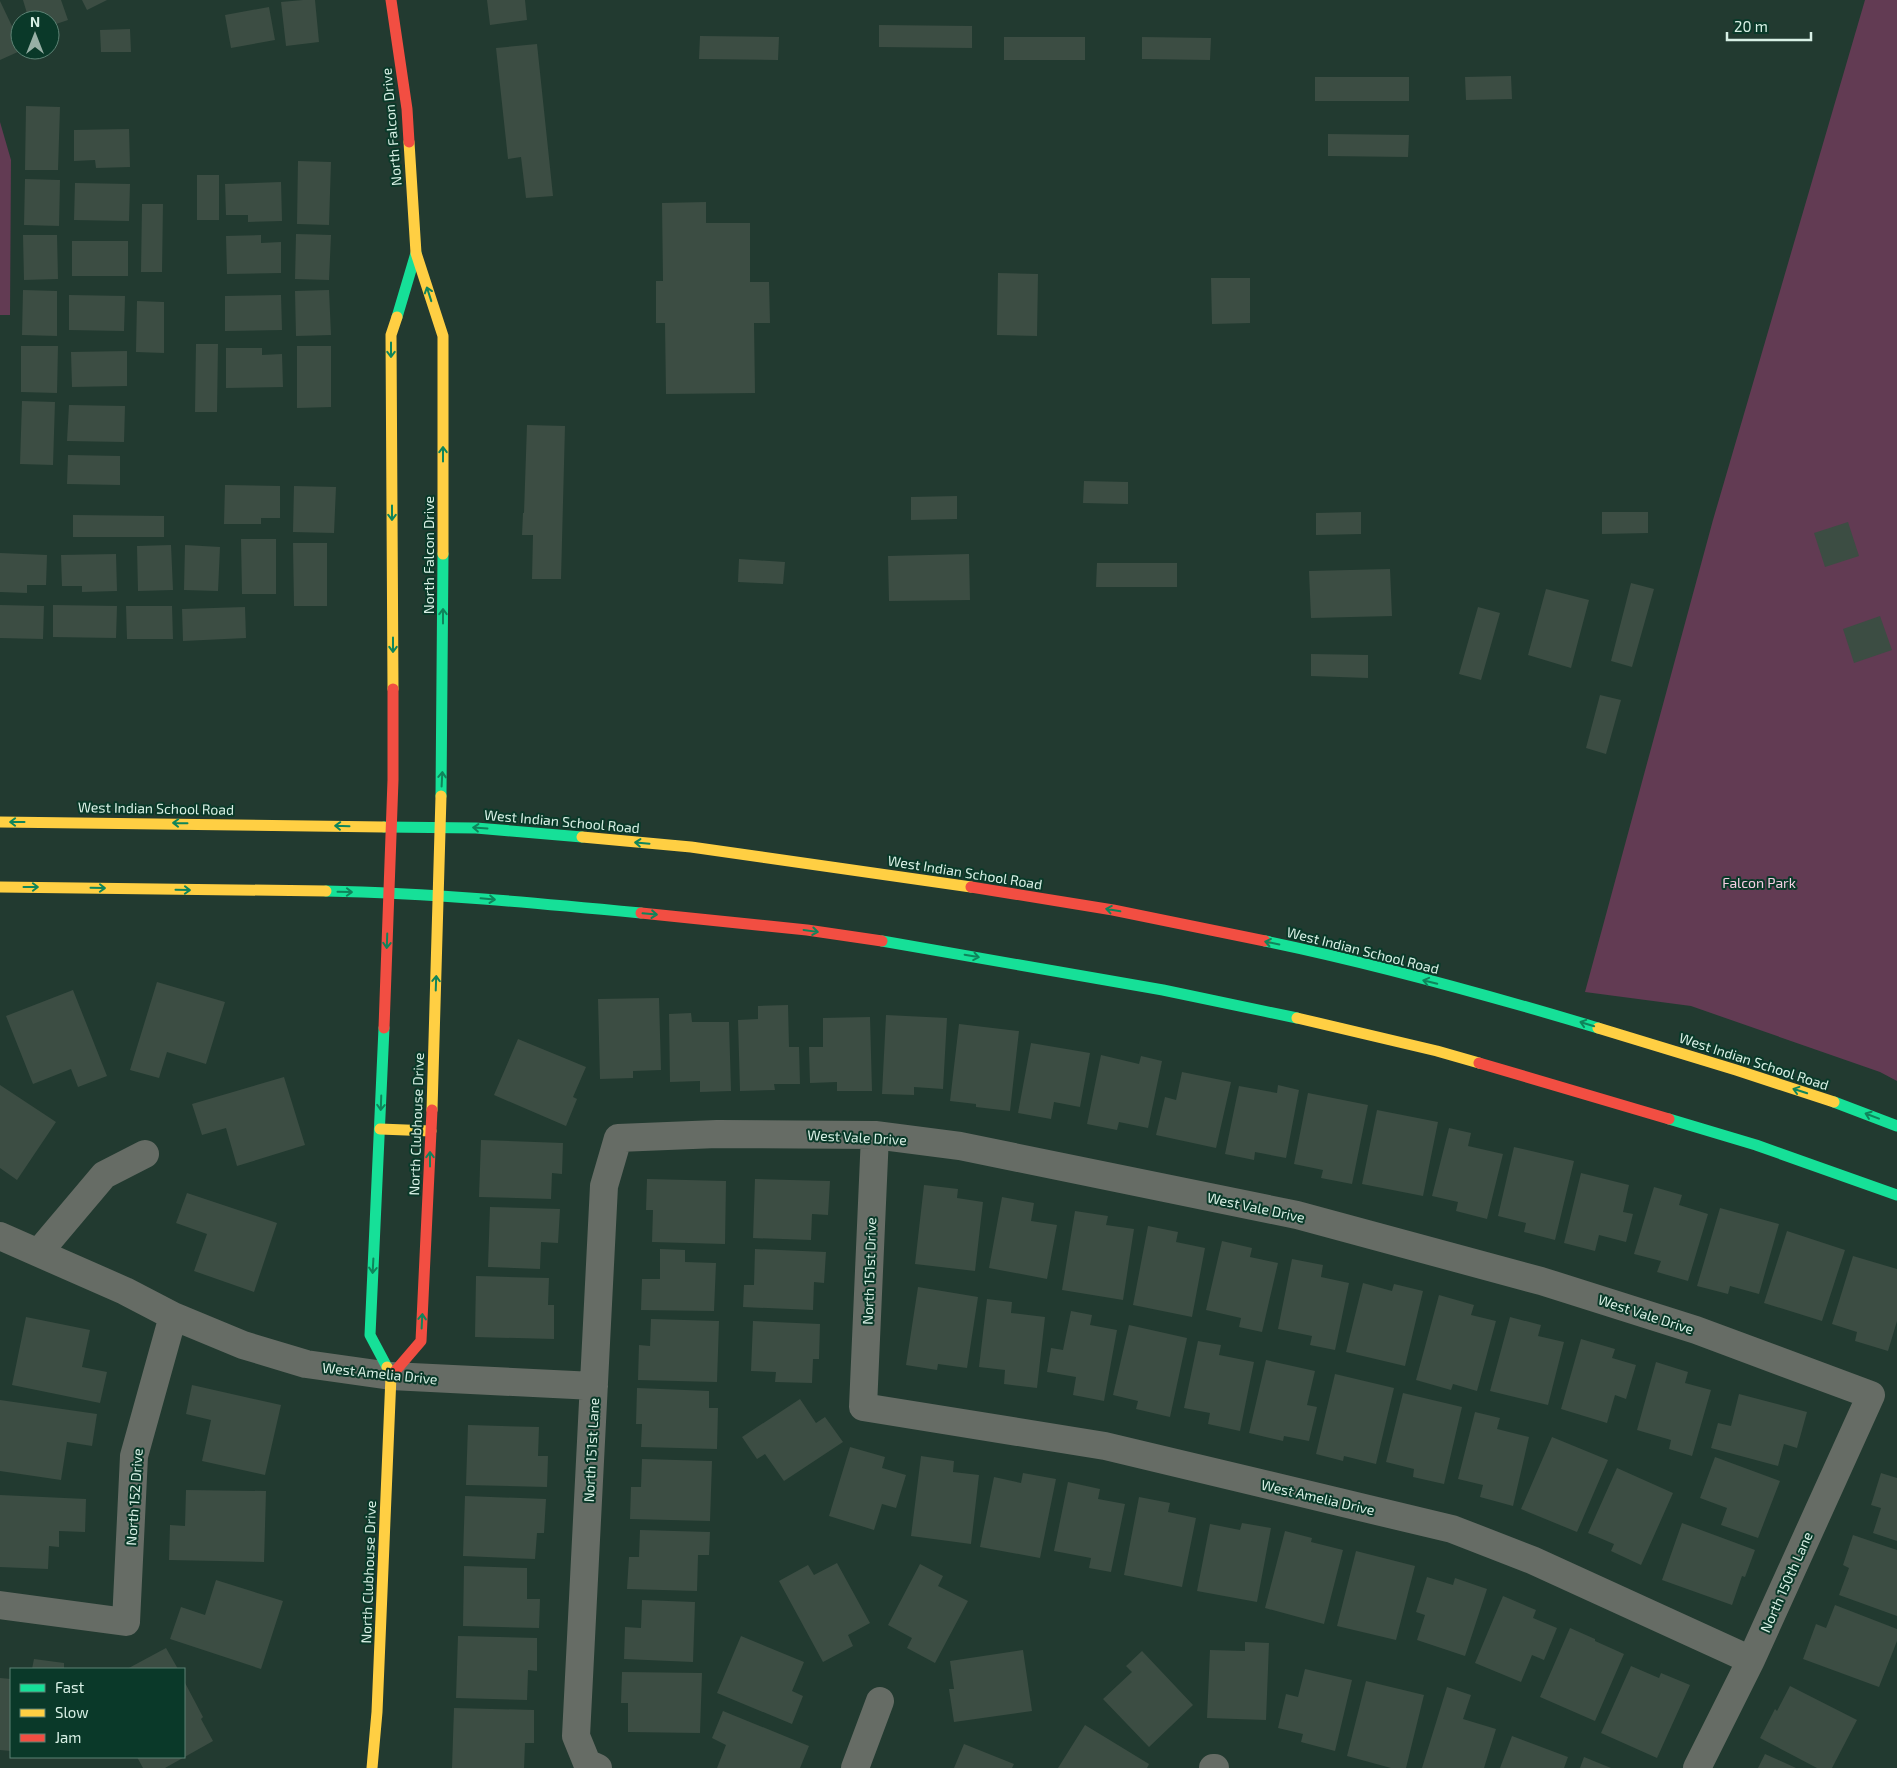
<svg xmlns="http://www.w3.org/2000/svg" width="1897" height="1768" font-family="'Exo 2',sans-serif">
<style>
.green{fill:#623b53}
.building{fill:#3c4d43}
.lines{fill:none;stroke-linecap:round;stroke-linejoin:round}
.street{stroke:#666c65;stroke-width:28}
.fast{stroke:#16e098;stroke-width:11}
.slow{stroke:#ffcf43;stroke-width:11}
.jam{stroke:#f24e42;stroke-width:11}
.oneway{stroke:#0f845b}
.labels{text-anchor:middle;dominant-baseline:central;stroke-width:4;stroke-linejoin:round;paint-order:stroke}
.street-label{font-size:14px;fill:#d8f0e5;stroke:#0a3929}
.park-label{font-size:14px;fill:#f5cee3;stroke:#0a3929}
</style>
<rect width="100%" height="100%" fill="#223a30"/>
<path class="green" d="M1865 0H1897V1081L1880 1072 1691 1006 1585 992 1713 520Z
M0 122 11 160 10 315H0Z"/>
<path class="building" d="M23 0H61L68 20 50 26V20H29Z
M82 0H107L87 10Z
M303 0H315L319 42 286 46 281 2Z
M487 0H525L527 20 490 25Z
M0 1 20 43V51L0 60Z
M269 7 275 40 231 48 225 15Z
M879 25 972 26V48L879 47Z
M130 29 131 52H101L100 30Z
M700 36 779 37 778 60 699 59Z
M1004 37H1085V60H1004Z
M1142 37 1211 38 1210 60 1142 59Z
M537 44 553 196 526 198 521 157 508 159 496 48Z
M1511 76 1512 99 1466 100 1465 77Z
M1315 77H1409V101H1315Z
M26 106 60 107 58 170H25Z
M129 129 130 167 96 168 95 160 74 161V130Z
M1328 134 1409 135 1408 157 1328 156Z
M298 161 331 162 329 225 297 224Z
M197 175H219V220H197Z
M25 179 60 180 59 226 24 225Z
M281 182 282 221 248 222V215H226L225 184Z
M75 183 130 184 129 221 74 220Z
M706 202V223H750V282H769L770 323H754L755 393 666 394 665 323H656V281H663L662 203Z
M142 204H163L162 272H141Z
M296 234 331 235 329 280 295 279Z
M23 235H57L58 279 24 280Z
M261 235V243L281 242V273L227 274 226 236Z
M72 241H128V276H72Z
M998 273 1038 274 1037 336 997 335Z
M1211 278H1250V323L1212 324Z
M23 290 57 291V336L22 335Z
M329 290 331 335 296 336 295 291Z
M69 295 125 296 124 331 69 330Z
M281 295 282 330 225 331V296Z
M137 301 164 302V353L136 352Z
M196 344H218L217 412H195Z
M21 346H58L57 393 21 392Z
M297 346H331V407L297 408Z
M226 348H262V355L282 354 283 387 226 388Z
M127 351V386L72 387 71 352Z
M22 401 55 402 53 465 20 464Z
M69 405 125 406 124 442 67 441Z
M527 425 565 426 561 579H532L533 535H522L523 513H524Z
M68 455 120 456V485L67 484Z
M1084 481 1128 482V504L1083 503Z
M225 485 280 486V518H261V524H224Z
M294 486 336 487 334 533 293 532Z
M957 496V519L911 520V497Z
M1361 512V534L1316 535V513Z
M1602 512H1648V533L1602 534Z
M73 515 164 516V537H73Z
M1848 522 1859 556 1825 567 1814 533Z
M241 539H276V594H242Z
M293 543H327V606H294Z
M171 545 173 590 138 591 137 546Z
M185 545 220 547 218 591 184 590Z
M0 553 47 555 46 585H27V593L0 592Z
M116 554 117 591 82 592V586H62L61 555Z
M969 554 970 600 889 601 888 556Z
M739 559 785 562 783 584 738 582Z
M1097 563H1177V587H1096Z
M1390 569 1392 616 1311 618 1309 571Z
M1631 583 1654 589 1632 667 1611 661Z
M1546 589 1589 600 1571 668 1528 655Z
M0 605 44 606 43 639 0 638Z
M53 605 117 606 116 638 53 637Z
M126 606H172L173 639H127Z
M245 607 246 638 183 641 182 609Z
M1478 607 1500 613 1481 680 1459 674Z
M1880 616 1892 650 1854 663 1843 629Z
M1311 654 1368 655V678L1311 676Z
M1600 695 1621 700 1606 754 1586 748Z
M157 982 225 1002 206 1064 167 1052 159 1078 130 1070Z
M73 990 107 1076 78 1087 71 1069 33 1084 6 1016Z
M659 998 661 1070 633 1071V1078L600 1079 598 999Z
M788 1005 789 1047H799L800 1084H774L775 1090 740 1091 738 1020 758 1019V1006Z
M691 1013 692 1022H729L731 1091 700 1092V1081L670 1082 669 1014Z
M886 1015 947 1018 943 1089 914 1087V1095L882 1094Z
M870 1017 872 1091H837V1082L810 1083 809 1047H823V1018Z
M959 1024 1019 1031 1010 1111 976 1107V1104L950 1101Z
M518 1039 586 1067 573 1097 577 1099 566 1126 494 1095Z
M1031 1043 1090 1053 1080 1107 1054 1102 1051 1119 1018 1113Z
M1101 1055 1139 1064 1141 1056 1162 1061 1148 1128 1119 1122 1117 1130 1087 1124Z
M1182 1072 1231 1082 1216 1148 1156 1135 1165 1097 1176 1100Z
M284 1077 305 1145 237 1166 226 1128 202 1135 192 1104Z
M0 1085 56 1122 17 1180 0 1168Z
M1278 1085 1299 1090 1286 1158 1255 1152 1254 1160 1225 1154 1239 1086 1277 1093Z
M1308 1093 1368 1105 1352 1184 1321 1178 1323 1170 1294 1164Z
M1377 1110 1438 1122 1423 1196 1362 1184Z
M1449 1128 1471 1133 1468 1146 1503 1154 1487 1219 1456 1211 1458 1202 1432 1196Z
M481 1140 563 1143 562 1174 552 1173 551 1199 479 1197Z
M1514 1147 1574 1161 1555 1240 1524 1232 1526 1223 1498 1216Z
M1581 1173 1629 1185 1623 1212 1633 1214 1626 1242 1599 1235 1595 1251 1564 1243Z
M647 1179 726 1181 725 1244 652 1242 653 1210H646Z
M755 1179 830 1181 828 1215 812 1214 811 1240 753 1238Z
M924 1185 958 1189 957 1198 983 1202 975 1271 915 1264Z
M1654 1187 1682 1195 1679 1205 1708 1214 1688 1281 1657 1272 1661 1261 1634 1254Z
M187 1193 277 1223 254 1292 194 1271 207 1234 176 1223Z
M1002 1197 1034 1203 1031 1221 1057 1225 1047 1279 989 1268Z
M490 1207 560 1209 558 1243 541 1242 540 1269 488 1267Z
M1720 1208 1779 1224 1759 1294 1730 1286 1728 1294 1697 1286Z
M1075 1211 1108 1216 1106 1225 1134 1229 1123 1300 1062 1290Z
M1148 1226 1178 1232 1176 1242 1205 1248 1192 1317 1133 1305Z
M1787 1231 1845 1250 1822 1321 1764 1303Z
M1222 1241 1252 1248 1250 1257 1278 1263 1262 1332 1239 1327 1241 1318 1206 1310Z
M660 1249 685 1250V1262L716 1263 714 1311 641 1310 642 1279H660Z
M755 1249 826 1252 824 1283 814 1282 813 1310 743 1307 744 1285H754Z
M1853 1256 1897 1269V1321L1888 1351 1855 1341 1857 1332 1832 1324Z
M1292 1259 1323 1265 1321 1277 1349 1283 1335 1350 1310 1345 1312 1336 1278 1329Z
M476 1276 549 1278 548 1305H554V1339L475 1337Z
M1363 1283 1392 1291 1394 1284 1423 1291 1405 1366 1346 1352Z
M918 1287 978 1297 967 1368 938 1364 937 1370 906 1365Z
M1439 1295 1474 1305 1471 1315 1496 1321 1477 1391 1453 1384 1451 1390 1416 1380Z
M987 1299 1012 1302 1011 1313 1045 1317 1037 1388 1004 1384 1005 1370 979 1367Z
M1071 1311 1092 1315 1090 1325 1117 1330 1104 1401 1073 1395 1076 1377 1047 1372 1051 1348 1063 1350Z
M26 1317 90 1330 82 1367 107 1372 100 1403 12 1385Z
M1510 1317 1541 1325 1538 1336 1564 1342 1548 1405 1490 1391Z
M651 1319 719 1321 717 1382 638 1380 639 1345 650 1346Z
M753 1321 820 1324 819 1359H813L812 1383 775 1382 776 1372 751 1371Z
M1129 1325 1187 1338 1170 1417 1136 1409 1138 1401 1113 1395Z
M1581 1339 1615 1349 1612 1358 1636 1365 1626 1399 1615 1395 1607 1423 1561 1409Z
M1198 1341 1221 1345 1219 1355 1254 1362 1240 1431 1208 1424 1210 1413 1184 1408Z
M1266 1360 1315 1371 1307 1405 1317 1407 1309 1441 1284 1436 1283 1441 1249 1433Z
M1656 1362 1688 1372 1685 1383 1711 1390 1692 1456 1669 1449 1671 1440 1637 1430Z
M1335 1374 1394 1388 1376 1464 1344 1456 1343 1461 1316 1454Z
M192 1385 281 1405 265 1475 202 1461 211 1420 186 1414Z
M637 1388 709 1391V1408H718L717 1449 641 1447 642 1424H636Z
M1403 1393 1462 1407 1444 1484 1413 1477 1414 1469 1386 1462Z
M1739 1394 1807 1412 1797 1448 1784 1444 1778 1466 1711 1448 1718 1423 1731 1426Z
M800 1399 816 1423 825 1417 843 1442 784 1481 765 1454 757 1459 742 1437Z
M0 1400 97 1414 92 1446 67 1442 61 1480 0 1471Z
M1475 1412 1500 1418 1497 1429 1529 1437 1513 1506 1480 1497 1483 1485 1458 1479Z
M468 1425 539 1427 538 1456H548L547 1487 466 1485Z
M1552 1437 1608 1460 1577 1532 1521 1509Z
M850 1447 885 1457 882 1468 906 1475 896 1508 882 1504 874 1530 829 1516Z
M921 1456 954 1461 953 1472 979 1475 971 1544 911 1536Z
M1715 1457 1780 1481 1758 1538 1721 1525 1727 1508 1700 1498Z
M642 1459 712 1461 710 1521 630 1519 631 1487H641Z
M1617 1468 1673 1493 1641 1565 1611 1551 1614 1544 1588 1533Z
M1023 1473 1056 1479 1040 1558 980 1547 994 1477 1021 1483Z
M1881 1473 1897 1478V1541L1873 1533 1881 1508 1871 1505Z
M1068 1482 1100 1489 1098 1499 1125 1504 1111 1572 1089 1568 1091 1558 1054 1551Z
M186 1490 266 1491 264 1562 169 1560 170 1525 185 1526Z
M0 1495 86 1499 85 1532 59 1531V1547L49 1546 48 1569 0 1567Z
M465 1496 546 1499 544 1533H537L535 1559 463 1556Z
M1139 1497 1170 1503 1168 1512 1196 1518 1182 1587 1124 1575Z
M1242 1523 1271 1528 1257 1602 1197 1591 1210 1524 1240 1530Z
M1682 1523 1755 1550 1745 1577 1742 1576 1732 1605 1662 1580Z
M640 1530 710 1532 709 1555H698L697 1591 627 1589 629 1557H639Z
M1285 1531 1312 1538 1311 1542 1343 1550 1324 1624 1265 1608Z
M1853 1535 1897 1550V1616L1839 1595 1849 1568 1843 1565Z
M1356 1551 1415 1566 1396 1640 1337 1626Z
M837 1563 870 1623 848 1635 853 1646 823 1662 779 1581 808 1565 814 1575Z
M920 1564 943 1576 938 1586 968 1601 935 1663 907 1648 912 1638 888 1625Z
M464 1566 527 1568V1599H540L539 1628 463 1626Z
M1427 1577 1453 1585 1455 1578 1487 1589 1465 1656 1417 1640 1425 1615 1416 1612Z
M216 1580 283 1601 261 1669 170 1639 181 1607 205 1615Z
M1503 1596 1536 1610 1533 1618 1557 1628 1544 1660 1532 1655 1521 1682 1475 1663Z
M642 1600 695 1602 693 1662 624 1659 625 1627 641 1628Z
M1835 1605 1897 1629V1641L1879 1687 1803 1659 1816 1624 1826 1628Z
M1570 1628 1595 1639V1641L1624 1654 1595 1721 1540 1697Z
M458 1636 537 1638V1671L528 1670 527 1700 456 1698Z
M741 1636 804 1662 792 1691 803 1696 792 1724 717 1693Z
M1245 1642 1269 1643 1266 1720 1207 1718 1210 1650 1245 1651Z
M166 1648 178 1669H127Z
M1023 1650 1032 1711 954 1722 949 1689H954L950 1661Z
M1142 1651 1193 1705 1149 1747 1103 1699 1132 1672 1126 1666Z
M34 1659 64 1663V1669H32Z
M1631 1666 1659 1678 1661 1673 1690 1685 1657 1758 1601 1733Z
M1305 1669 1352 1680 1335 1751 1301 1742 1303 1734 1278 1728 1286 1694 1298 1697Z
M622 1672 702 1673 700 1733 628 1732V1703H621Z
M0 1678 11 1679V1751L0 1750Z
M184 1681 203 1717 201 1719 213 1741 165 1768H143L137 1757H184Z
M1366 1681 1424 1695 1406 1768H1391L1347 1756Z
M1790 1686 1857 1720 1832 1768H1817L1760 1738 1775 1709 1777 1711Z
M1447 1687 1471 1695 1463 1719 1496 1729 1484 1768H1422Z
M454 1708 534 1710V1743H525L524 1768H452Z
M723 1711 809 1746 800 1768H717L726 1745 712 1738Z
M1085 1725 1149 1764 1147 1768H1058Z
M1512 1736 1568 1757 1564 1768H1500Z
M964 1744 1014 1764 1012 1768H954Z
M1765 1754 1796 1768H1758Z
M1584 1757 1611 1768H1580Z"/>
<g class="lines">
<path class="street" d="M875 1135 863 1407 1105 1446 1452 1529 1532 1560 1751 1660
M0 1236 125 1291 173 1316 243 1345 306 1364 391 1376 594 1386
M39 1252 104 1175 145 1154
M0 1605 126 1622 134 1456 173 1316
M598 1768 587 1763 576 1736 604 1186 618 1138 717 1134 875 1135 960 1146 1297 1215 1541 1281 1696 1330 1871 1395 1751 1660 1697 1768
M855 1768 880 1701
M1213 1768H1215"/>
<path class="fast" d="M397 317 416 253
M441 796 443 554
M384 827 476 828 582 837
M326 891C431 893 536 903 641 913
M882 941 1163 990 1297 1018
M1265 941C1377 964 1488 995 1598 1028
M384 1028 370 1335 387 1367
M1834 1102 1897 1126
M1669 1119 1756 1145 1897 1195"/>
<path class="slow" d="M409 142 416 253 443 336V554
M393 689 391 335 397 317
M0 822 384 827
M582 837 691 847 971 887
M0 887 326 891
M1297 1018 1437 1051 1479 1063
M1598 1028 1736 1070 1834 1102
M432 1110 441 796
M380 1129 431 1131
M372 1768 377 1712 391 1376 387 1367"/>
<path class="jam" d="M391 0 407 109 409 142
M971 887 1113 910 1265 941
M641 913 807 930 882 941
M384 1028 393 780V689
M1479 1063 1669 1119
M391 1376 421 1341 432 1110"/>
</g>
<defs><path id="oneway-shaft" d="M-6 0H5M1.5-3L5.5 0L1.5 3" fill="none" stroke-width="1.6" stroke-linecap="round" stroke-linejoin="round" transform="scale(1.25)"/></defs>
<g class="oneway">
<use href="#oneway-shaft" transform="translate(429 294) rotate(-108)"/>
<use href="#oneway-shaft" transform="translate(391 350) rotate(90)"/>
<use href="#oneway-shaft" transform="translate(443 454) rotate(-90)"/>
<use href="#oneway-shaft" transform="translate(392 513) rotate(90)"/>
<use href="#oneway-shaft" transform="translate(443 616) rotate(-90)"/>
<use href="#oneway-shaft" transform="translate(393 645) rotate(90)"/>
<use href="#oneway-shaft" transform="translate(442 779) rotate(-87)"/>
<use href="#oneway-shaft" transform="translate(17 822) rotate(-180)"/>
<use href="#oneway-shaft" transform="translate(180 823) rotate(-179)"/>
<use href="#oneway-shaft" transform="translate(342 826) rotate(-178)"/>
<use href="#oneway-shaft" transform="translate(480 828) rotate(-176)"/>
<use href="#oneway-shaft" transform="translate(642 843) rotate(-175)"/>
<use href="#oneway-shaft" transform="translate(31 887)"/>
<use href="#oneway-shaft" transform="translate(98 888) rotate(1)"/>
<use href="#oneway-shaft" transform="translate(183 890) rotate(1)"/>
<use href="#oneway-shaft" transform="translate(345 892) rotate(1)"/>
<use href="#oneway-shaft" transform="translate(488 899) rotate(5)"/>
<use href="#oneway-shaft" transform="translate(1113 910) rotate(-170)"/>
<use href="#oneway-shaft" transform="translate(650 914) rotate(5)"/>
<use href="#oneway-shaft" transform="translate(811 931) rotate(8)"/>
<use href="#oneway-shaft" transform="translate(387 941) rotate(92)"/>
<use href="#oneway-shaft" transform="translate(1272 943) rotate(-168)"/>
<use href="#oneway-shaft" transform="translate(972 956) rotate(10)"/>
<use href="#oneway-shaft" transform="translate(1430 982) rotate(-166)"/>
<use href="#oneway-shaft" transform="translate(436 983) rotate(-88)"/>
<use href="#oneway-shaft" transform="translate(1587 1024) rotate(-163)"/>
<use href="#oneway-shaft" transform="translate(1800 1091) rotate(-162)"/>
<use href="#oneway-shaft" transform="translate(381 1103) rotate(92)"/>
<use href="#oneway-shaft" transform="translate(1872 1116) rotate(-159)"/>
<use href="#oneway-shaft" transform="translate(430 1159) rotate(-90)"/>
<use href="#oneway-shaft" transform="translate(373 1266) rotate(93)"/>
<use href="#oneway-shaft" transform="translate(422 1321) rotate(-87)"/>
</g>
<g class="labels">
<g class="street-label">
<text transform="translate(391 127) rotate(-95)">North Falcon Drive</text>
<text transform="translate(428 555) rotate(-90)">North Falcon Drive</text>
<text transform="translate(156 808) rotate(1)">West Indian School Road</text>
<text transform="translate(562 821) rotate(5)">West Indian School Road</text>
<text transform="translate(965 872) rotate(9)">West Indian School Road</text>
<text transform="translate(1363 950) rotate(14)">West Indian School Road</text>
<text transform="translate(1754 1061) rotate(18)">West Indian School Road</text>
<text transform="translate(416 1124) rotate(-88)">North Clubhouse Drive</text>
<text transform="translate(857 1137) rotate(3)">West Vale Drive</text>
<text transform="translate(1256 1207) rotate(12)">West Vale Drive</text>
<text transform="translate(869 1271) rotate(-88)">North 151st Drive</text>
<text transform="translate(1646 1314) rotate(18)">West Vale Drive</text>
<text transform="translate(380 1373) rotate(6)">West Amelia Drive</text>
<text transform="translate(591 1450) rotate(-87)">North 151st Lane</text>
<text transform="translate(134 1497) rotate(-86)">North 152 Drive</text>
<text transform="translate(1318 1497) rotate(13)">West Amelia Drive</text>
<text transform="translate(368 1572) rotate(-88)">North Clubhouse Drive</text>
<text transform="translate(1786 1582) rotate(-66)">North 150th Lane</text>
</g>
<g class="park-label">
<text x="1759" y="882">Falcon Park</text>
</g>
</g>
<rect x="10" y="1668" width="175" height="90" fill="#0a3929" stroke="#5c8274"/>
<rect x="20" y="1684" width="25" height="8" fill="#16e098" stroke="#5c8274"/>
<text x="55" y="1693" font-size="15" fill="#d8f0e5">Fast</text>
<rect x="20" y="1709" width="25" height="8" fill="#ffcf43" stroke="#5c8274"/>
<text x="55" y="1718" font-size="15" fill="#d8f0e5">Slow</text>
<rect x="20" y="1734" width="25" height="8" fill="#f24e42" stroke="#5c8274"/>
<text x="55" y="1743" font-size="15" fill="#d8f0e5">Jam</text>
<g transform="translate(35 35)"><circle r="24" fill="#0a3929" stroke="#5c8274"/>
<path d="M0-4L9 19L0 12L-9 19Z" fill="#98b0a6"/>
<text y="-8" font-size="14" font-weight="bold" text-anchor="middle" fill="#d8f0e5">N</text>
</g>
<path d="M1727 32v8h84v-8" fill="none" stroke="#d8f0e5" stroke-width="2.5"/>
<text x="1734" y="32" font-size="15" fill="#d8f0e5" stroke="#0a3929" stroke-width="4" paint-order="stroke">20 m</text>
</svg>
